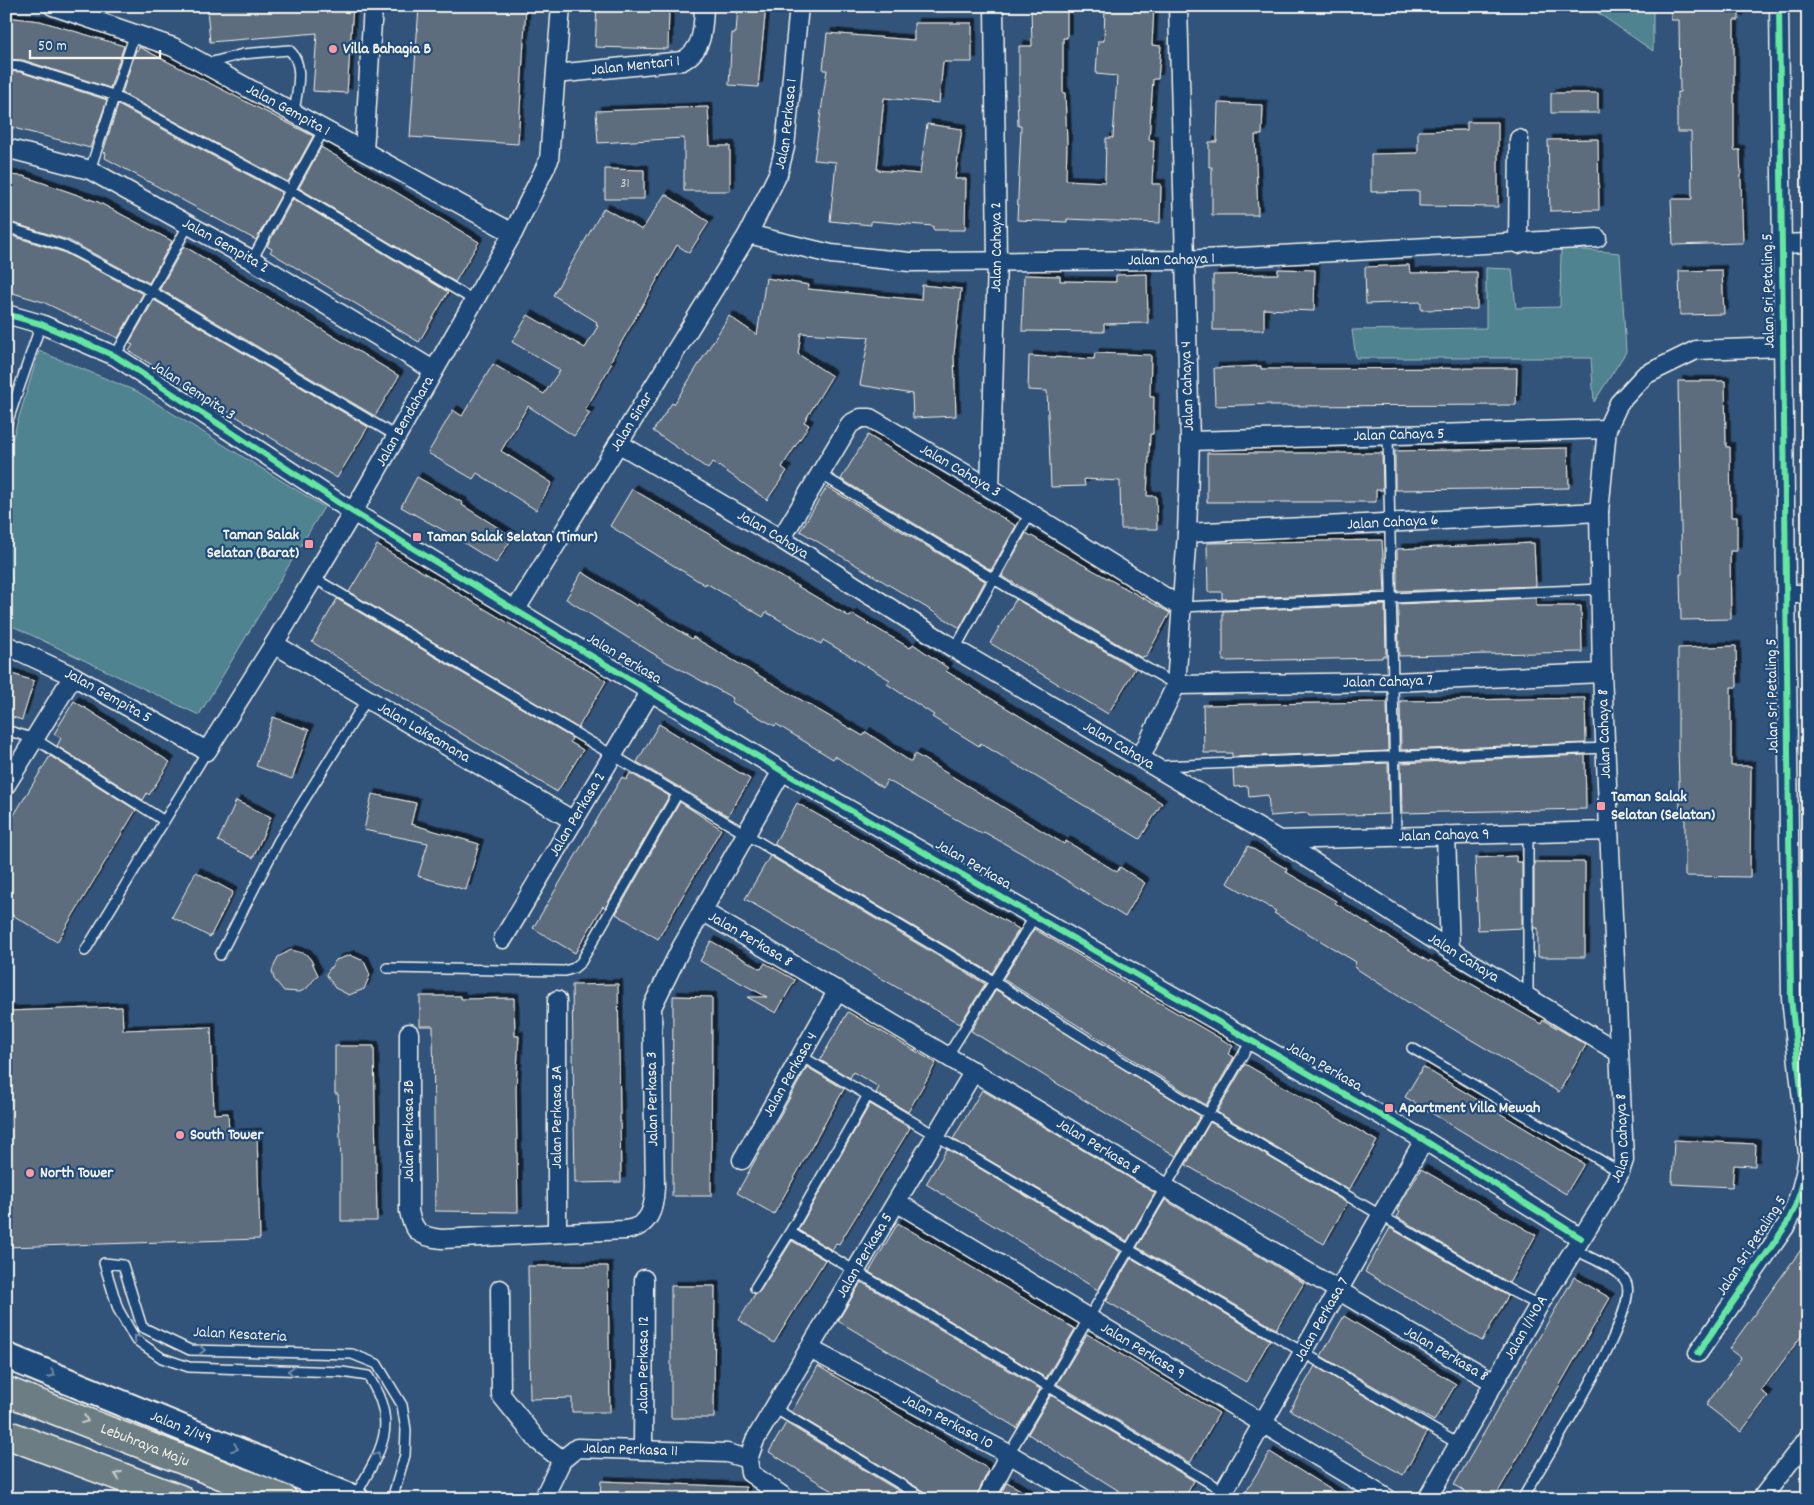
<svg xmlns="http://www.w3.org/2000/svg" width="1814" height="1505" font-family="Dekko,sans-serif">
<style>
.green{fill:#50838f;stroke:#a2babc}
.building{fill:#5d6d7d;stroke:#f4f1e8;filter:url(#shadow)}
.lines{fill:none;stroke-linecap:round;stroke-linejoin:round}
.lane-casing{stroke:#f4f1e8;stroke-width:12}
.street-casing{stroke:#f4f1e8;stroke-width:21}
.secondary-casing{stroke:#f4f1e8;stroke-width:29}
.highway-casing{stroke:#f4f1e8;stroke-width:31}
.lane{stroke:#1f4a7a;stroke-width:9}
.street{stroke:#1f4a7a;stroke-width:18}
.secondary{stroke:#1f4a7a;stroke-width:25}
.highway{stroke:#6c7e84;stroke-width:28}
.cycleway-casing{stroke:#1f4a7a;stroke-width:9}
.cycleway{stroke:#66e7a1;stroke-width:6}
.oneway{stroke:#748da6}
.oneway2{stroke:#cbceca}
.poi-dot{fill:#ff9aa2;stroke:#1f4a7a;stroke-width:2}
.labels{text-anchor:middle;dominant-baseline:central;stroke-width:4.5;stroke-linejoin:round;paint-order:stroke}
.number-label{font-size:14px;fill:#ced0cd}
.poi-label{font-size:16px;font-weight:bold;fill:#f4f1e8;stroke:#1f4a7a;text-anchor:start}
.street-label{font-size:16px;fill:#f4f1e8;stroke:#1f4a7a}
</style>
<defs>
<filter id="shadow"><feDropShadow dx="4.5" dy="-4.5" stdDeviation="0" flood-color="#0009"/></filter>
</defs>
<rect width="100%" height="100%" fill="#32547b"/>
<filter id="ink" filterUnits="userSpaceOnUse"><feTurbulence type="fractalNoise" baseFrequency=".02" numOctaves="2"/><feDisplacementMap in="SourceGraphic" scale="10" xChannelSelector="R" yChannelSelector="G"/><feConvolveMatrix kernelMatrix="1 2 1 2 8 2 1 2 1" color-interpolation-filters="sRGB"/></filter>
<g filter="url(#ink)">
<path class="green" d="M1588 6H1653V51Z
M1561 248 1620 253 1626 352 1594 402 1591 358H1356L1352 330 1486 328V268L1512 269 1516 308 1560 307Z
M39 351 138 392 324 507 199 715 6 623V460Z"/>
<path class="building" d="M236 6H353L347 93 313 91 317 33 210 42 207 9Z
M419 6H526L518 144 410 137Z
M597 6H669L668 49 595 47Z
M738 6H766L758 87 729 85 732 33H736Z
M1031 6H1067V38H1063V93H1065L1067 143 1066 180 1105 182 1106 138H1113L1117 76 1096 74 1098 41H1104L1105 6H1154L1152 45 1161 46 1158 79H1153L1149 140H1154L1152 184H1161L1160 223 1067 219V222L1017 220 1021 126H1018L1017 94H1019V46H1032Z
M1671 6H1739V20H1734V150H1740L1743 243 1673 245 1671 199H1692L1691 132H1677V92H1680L1679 20H1671Z
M6 17 40 21 124 46 110 88 23 60 6 59Z
M914 23H972V62H943L939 103 884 98 877 170 920 174 927 124 962 129 955 179H966L965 230H933V226L871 221V225L830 221 836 162 814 160 827 70H823L827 33 914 40Z
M139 47 313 136 288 182 122 93 136 50H138Z
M6 71 20 72 107 100 90 148 6 126Z
M1551 93H1598V113H1551Z
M1218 103 1263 105 1262 135H1255L1258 215H1212V167H1209V142H1217Z
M118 105 282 193 256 240 105 158 106 153 103 152Z
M708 107 710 146H730V191H684V138L598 143 596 111Z
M1467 122H1498V207L1419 206V191L1371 192V154L1418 153V131L1467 130Z
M1598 139 1599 210 1550 211 1548 140Z
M321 147 479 242 455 282 299 188Z
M605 169 644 170V199H605Z
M6 175 23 176 98 202 172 241 149 283 68 240 6 221Z
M665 194 709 222 689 253 677 245 610 362 612 363 585 410 590 413 574 436 528 406 501 451 552 483 536 510 477 473 473 479 428 453 453 410 462 416 493 364 544 394 560 370 512 342 528 315 585 348 598 326 596 325 597 322 553 295 604 208 642 230Z
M293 199 448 292 419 342 270 252 272 249 267 246Z
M6 234 63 252 143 294 118 338 43 302 6 291Z
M184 246 399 376 375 416 160 289Z
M1409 265 1410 273 1477 272V309L1421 310V302L1366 304 1365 267Z
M1278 269 1315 270 1314 311 1264 309V330H1213V275L1278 274Z
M1722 270 1724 314 1680 315 1679 271Z
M1147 274 1148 323 1104 324V332L1022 331 1024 275 1060 276V281L1116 282V275Z
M766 278 809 285 808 289 921 300 922 285 961 289 954 354 956 416 913 418 912 394 860 385 869 337 801 333 798 354 832 376 804 422 809 425 782 467 787 471 767 500 713 462 708 469 653 431 672 403 674 404 729 316 757 335Z
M154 300 368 427 337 478 129 351 133 345 129 343Z
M1095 353 1151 355 1150 397H1154L1153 434H1150L1147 496H1156L1157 529H1121L1120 481 1084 479 1085 486 1051 487 1047 391 1028 390 1029 356 1094 359Z
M1261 366V369L1517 368 1516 405 1271 406V404L1215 406 1214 368Z
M1678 381H1725L1726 447H1730L1731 517H1737V551H1730L1731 619 1681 620 1680 574H1682Z
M868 435 1016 526 991 570 841 479Z
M1568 448 1569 488 1395 490V451Z
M1207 453H1382L1383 490H1376V502H1207Z
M417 477 463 503 462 505 513 537 496 563 450 534 401 507Z
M827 487 985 581 960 628 800 531Z
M632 489 850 617 852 614 910 648 913 644 948 668 946 671 1162 803 1140 839 980 743 979 746 932 717 934 715 887 684 890 680 823 640 821 644 766 612 763 617 706 583 705 585 610 526Z
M1026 533 1170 613 1146 657 1143 656 1142 658 1002 576Z
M1382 540 1385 592 1222 599V592H1208L1207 543Z
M1534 543 1536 586 1397 591V549Z
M377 545 606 681 578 728 349 592Z
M582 572 637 606 638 604 692 639 693 637 863 736 866 732 911 762 915 754 1064 844 1066 841 1117 872 1120 867 1145 883 1125 917 1037 862 984 832 982 834 887 780 883 788 835 756 833 759 776 724 775 726 731 702 733 698 665 661 566 599Z
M1536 598V606H1581L1582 652 1399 656 1398 604Z
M337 599 572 738 570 742 583 750 557 792 312 642Z
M1016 599 1135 669 1108 714 990 643Z
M1385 605 1386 656H1382V658L1223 661V611Z
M1736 646 1737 687H1731V766H1751L1750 877 1685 876V812H1680L1678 750V648Z
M6 672 34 681 22 720 6 715Z
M1585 698 1586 743 1401 750 1400 701Z
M74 701 170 762 149 795 147 793 143 800 57 746 61 738 54 734Z
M1382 702H1387L1388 751 1232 757V753H1204L1203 705Z
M273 717 309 730 292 779 256 766Z
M659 724 750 779 728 816 637 762Z
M1585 755 1586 809 1402 813 1401 763Z
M50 756 136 810 57 942 6 911V828Z
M1388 763 1389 814 1309 816 1308 813 1270 816 1268 795 1249 797 1248 786 1234 787 1233 769Z
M630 773 669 796 605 908 603 906 575 953 533 928 622 777 626 780Z
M372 794 416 803 411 824 479 844 466 890 418 876 428 843 364 830Z
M236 801 271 817 253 858 218 841Z
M680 802 721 829 658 939 616 914Z
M797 803 1019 929 992 973 774 844Z
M1248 846 1287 869 1286 872 1336 901 1335 903 1429 962 1430 960 1541 1024 1543 1020 1586 1045 1559 1092 1406 1001 1354 967 1356 962 1274 913 1276 911 1227 883Z
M770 856 985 984 960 1024 745 899Z
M1516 856V862H1522V928L1478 930 1475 858Z
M1534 862H1585V957H1538V928H1534Z
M196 872 233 892 210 937 172 917Z
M1034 929 1233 1046 1228 1054 1234 1057 1206 1105 1003 979Z
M711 941 761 969 765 963 795 980 776 1013 747 997H767L700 961Z
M291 950 306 954 311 960 318 975 307 988 300 992 284 991 274 979 272 971 278 957Z
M350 955 364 961 370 975 364 989 349 995 335 988 326 974 336 960Z
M618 984 621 1182 575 1183 572 985Z
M996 990 1200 1116 1176 1156 971 1031Z
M420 996H461V999L514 998 515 1036H519L516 1087 518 1212 435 1211 433 1026H420Z
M673 996 712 997 711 1196H672Z
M122 1007 123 1030 211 1027 214 1114 228 1113 229 1134 257 1133 260 1239 6 1247V1011Z
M848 1012 936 1063 908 1112 876 1093 879 1087 853 1072 850 1078 820 1060Z
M335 1046H374L377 1221H341V1160L338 1094H335Z
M1245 1064 1377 1141 1349 1190 1217 1112Z
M807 1067 844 1089 774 1214 737 1193Z
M1423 1067 1584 1164 1566 1194 1405 1097Z
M982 1090 1155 1193 1127 1241 953 1139Z
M870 1104 910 1128 839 1244 836 1243 832 1250 798 1230Z
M1210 1122 1347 1203 1324 1244 1186 1165Z
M1674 1140 1756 1144 1755 1166 1734 1165 1732 1187 1672 1184Z
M947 1149 1120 1252 1098 1290 926 1184Z
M1421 1169 1536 1235 1509 1283 1397 1217 1400 1212 1397 1210Z
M1165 1200 1304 1283 1276 1329 1137 1247Z
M898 1223 1075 1329 1046 1378 869 1272Z
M1390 1228 1508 1296 1482 1341 1365 1272Z
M1808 1240V1327L1761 1391 1768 1396 1741 1432 1706 1405 1741 1358 1729 1349Z
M792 1241 825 1260 774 1343 739 1320 755 1294 760 1291Z
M1131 1258 1270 1340 1246 1382 1106 1301Z
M528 1266H608L610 1412H572V1398L530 1399Z
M1574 1277 1610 1298 1494 1499H1477L1454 1485Z
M861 1282 1040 1389 1017 1428 838 1321Z
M671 1286H715L714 1418H671Z
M1344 1316 1456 1384 1434 1421 1321 1356Z
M1087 1334 1219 1413 1190 1463 1057 1384Z
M818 1366 987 1468 988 1471 975 1499H931L928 1494 792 1412Z
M1315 1366 1427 1433 1403 1475 1290 1410Z
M1051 1395 1194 1481 1184 1499H1132L1028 1434Z
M786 1423 912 1499H846L769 1452Z
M1270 1452 1346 1499H1259L1246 1491Z
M601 1481 746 1487 745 1499H600Z
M1007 1482 1036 1499H998Z"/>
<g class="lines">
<g class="lane-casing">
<path id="lane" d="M205 64 243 54 289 50C306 64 296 94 294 113
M6 65 21 66 113 95 292 191 475 301
M90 170 135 33
M6 227 65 246 151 291 396 436
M252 260 324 129
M115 356 189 224
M6 426 41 324
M1388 436 1396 835
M820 474 1012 590 1176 685
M314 578 995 982C1164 1091 1339 1191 1513 1292L1539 1305
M1181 607 1601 589
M955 649 1030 513
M6 730 35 739 163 820
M1160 766 1607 748
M1528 833V998
M85 951 207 751
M220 955 278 842 367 699
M387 968 565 971 574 968 581 962 678 793
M1412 1048 1620 1172
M948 1055 1035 916
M801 1056 1460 1445
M790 1232 1237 1499
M755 1288 790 1232 868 1095
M774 1408 925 1499
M1009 1454 1251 1041
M354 1498C380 1451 401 1427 368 1376L342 1372 189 1367 162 1358 135 1339 118 1309 104 1263 123 1265 142 1327 190 1350 352 1354 377 1364 402 1405 406 1430 405 1455 392 1499
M1522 1499C1541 1466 1642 1310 1626 1282 1620 1269 1588 1257 1575 1250"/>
</g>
<g class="street-casing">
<g id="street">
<path id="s1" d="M53 6 173 47 513 233"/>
<path id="s2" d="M556 74 682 61C704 50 703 27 704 6"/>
<path id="s3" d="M6 148 90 170 252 260 433 370"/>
<path d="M364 151 373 6"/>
<path id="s4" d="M748 234 831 254 910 262 1184 260 1597 238"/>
<path d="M1518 244 1519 139"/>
<path d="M1781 244 1808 243"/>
<path d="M6 314 41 324 115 356 353 512 782 771 1424 1140 1581 1238"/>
<path id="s5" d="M1190 441 1607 429"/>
<path id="s6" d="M618 443 781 539 955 649 1279 840 1450 950 1618 1052"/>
<path id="s7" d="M990 488 997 262 994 6"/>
<path id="s8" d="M1187 533 1599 512"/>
<path id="s9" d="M781 539 850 424 861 418H870L990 488 1181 607"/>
<path d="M1786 594H1808"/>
<path id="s10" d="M516 609 748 234 778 174 785 147 799 6"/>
<path id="s11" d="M274 644 574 821"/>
<path id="s12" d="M6 645 73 676 207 751 274 644 353 512 513 233 549 160 561 6"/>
<path id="s13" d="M1176 685 1393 682 1602 673"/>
<path d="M1141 757 1176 685 1187 533 1190 441 1178 6"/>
<path d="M6 785 73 676"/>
<path d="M1446 835 1450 950"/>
<path id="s14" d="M1279 840 1608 831"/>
<path id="s15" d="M702 911C968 1066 1229 1228 1494 1382"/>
<path id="s16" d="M503 939 651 691"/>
<path d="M557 1000V1233"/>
<path d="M409 1033V1211C413 1232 421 1237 442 1239L625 1230C650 1227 654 1209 655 1187L652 1007 680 950 782 771"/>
<path id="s17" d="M742 1160 838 990"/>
<path id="s18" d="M898 1203 1388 1499"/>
<path d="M500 1289 501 1395 538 1441 562 1460"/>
<path id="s19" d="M810 1349 1009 1454 1085 1499"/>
<path d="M1698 1353 1787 1224C1799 1201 1805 1181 1808 1155L1791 998 1779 6"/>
<path id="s20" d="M643 1450 644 1279"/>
<path id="s21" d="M748 1459 755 1440 974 1071"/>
<path id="s22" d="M543 1499 562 1460 577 1448 727 1453 748 1459 750 1473 787 1499"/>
<path d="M986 1499 1009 1454"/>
<path id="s23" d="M1217 1499 1224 1491 1424 1140"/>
<path id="s24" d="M1427 1499 1539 1305 1601 1207 1620 1172 1624 1160 1602 673 1599 512 1607 429 1619 403 1645 375 1696 350 1783 347"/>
<path d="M1761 1499 1808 1438"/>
</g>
</g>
<g class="secondary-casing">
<g id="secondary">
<path id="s25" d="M6 1356 356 1499"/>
</g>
</g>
<g class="highway-casing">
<g id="highway">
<path id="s26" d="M6 1391 283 1499"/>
<path d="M6 1434 180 1499"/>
</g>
</g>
<use href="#lane" class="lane"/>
<use href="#street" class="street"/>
<use href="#secondary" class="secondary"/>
<use href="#highway" class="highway"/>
<g class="cycleway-casing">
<path id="cycleway" d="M6 314 41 324 115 356 353 512 782 771 1424 1140 1581 1238
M1698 1353 1787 1224C1799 1201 1805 1181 1808 1155L1791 998 1779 6"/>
</g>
<use href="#cycleway" class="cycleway"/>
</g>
<defs><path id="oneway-chevron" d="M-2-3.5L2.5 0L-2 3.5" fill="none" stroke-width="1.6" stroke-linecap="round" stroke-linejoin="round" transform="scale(1.25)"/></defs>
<g class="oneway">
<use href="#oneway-chevron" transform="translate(137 1338) rotate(-132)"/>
<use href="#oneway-chevron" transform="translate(202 1350) rotate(1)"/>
<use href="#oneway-chevron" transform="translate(291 1371) rotate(-178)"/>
<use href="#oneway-chevron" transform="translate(52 1374) rotate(22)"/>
<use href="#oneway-chevron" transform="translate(235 1448) rotate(22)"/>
<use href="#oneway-chevron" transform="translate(377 1455) rotate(-65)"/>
</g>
<g class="oneway2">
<use href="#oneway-chevron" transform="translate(85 1420) rotate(22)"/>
<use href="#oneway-chevron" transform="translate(118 1475) rotate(-160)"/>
</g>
</g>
<g class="poi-dot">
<circle cx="333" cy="49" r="5"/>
<rect x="412" y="532" width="10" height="10" rx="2.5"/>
<rect x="304" y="539" width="10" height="10" rx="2.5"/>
<rect x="1596" y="801" width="10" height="10" rx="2.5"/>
<rect x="1384" y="1103" width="10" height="10" rx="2.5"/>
<circle cx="180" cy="1135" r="5"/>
<circle cx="30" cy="1173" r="5"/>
</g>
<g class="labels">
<g class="number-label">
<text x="625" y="184">31</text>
</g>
<g class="poi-label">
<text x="343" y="49">Villa Bahagia B</text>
<text x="299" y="535" text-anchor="end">Taman Salak<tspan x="299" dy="18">Selatan (Barat)</tspan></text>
<text x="427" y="537">Taman Salak Selatan (Timur)</text>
<text x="1611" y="797">Taman Salak<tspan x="1611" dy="18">Selatan (Selatan)</tspan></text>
<text x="1399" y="1108">Apartment Villa Mewah</text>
<text x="190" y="1135">South Tower</text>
<text x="40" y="1173">North Tower</text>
</g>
<g class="street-label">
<text stroke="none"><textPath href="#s2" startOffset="80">Jalan Mentari 1</textPath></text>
<text stroke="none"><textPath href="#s1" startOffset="258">Jalan Gempita 1</textPath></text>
<text stroke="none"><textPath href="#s10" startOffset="559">Jalan Perkasa 1</textPath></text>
<text stroke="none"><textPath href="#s3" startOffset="242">Jalan Gempita 2</textPath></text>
<text stroke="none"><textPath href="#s7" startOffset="241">Jalan Cahaya 2</textPath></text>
<text stroke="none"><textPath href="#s4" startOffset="426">Jalan Cahaya 1</textPath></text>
<text transform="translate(1769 291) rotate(-91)">Jalan Sri Petaling 5</text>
<text transform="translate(1188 386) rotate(-92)">Jalan Cahaya 4</text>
<text transform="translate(193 391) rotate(33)">Jalan Gempita 3</text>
<text stroke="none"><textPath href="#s12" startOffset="612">Jalan Bendahara</textPath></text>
<text stroke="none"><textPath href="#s10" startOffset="220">Jalan Sinar</textPath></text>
<text stroke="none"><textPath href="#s5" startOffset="209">Jalan Cahaya 5</textPath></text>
<text stroke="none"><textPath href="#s9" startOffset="260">Jalan Cahaya 3</textPath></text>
<text stroke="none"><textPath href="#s8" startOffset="206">Jalan Cahaya 6</textPath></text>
<text stroke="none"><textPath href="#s6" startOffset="180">Jalan Cahaya</textPath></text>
<text transform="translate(624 659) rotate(31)">Jalan Perkasa</text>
<text stroke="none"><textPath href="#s13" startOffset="212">Jalan Cahaya 7</textPath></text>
<text stroke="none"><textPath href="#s12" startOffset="114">Jalan Gempita 5</textPath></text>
<text transform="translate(1773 696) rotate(-91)">Jalan Sri Petaling 5</text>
<text stroke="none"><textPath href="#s11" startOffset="174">Jalan Laksamana</textPath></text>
<text transform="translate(1605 734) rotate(-92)">Jalan Cahaya 8</text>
<text stroke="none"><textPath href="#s6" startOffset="585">Jalan Cahaya</textPath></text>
<text stroke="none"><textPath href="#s16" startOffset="145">Jalan Perkasa 2</textPath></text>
<text stroke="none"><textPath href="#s14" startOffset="165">Jalan Cahaya 9</textPath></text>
<text transform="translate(973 865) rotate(30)">Jalan Perkasa</text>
<text stroke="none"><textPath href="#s15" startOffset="56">Jalan Perkasa 8</textPath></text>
<text stroke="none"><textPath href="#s6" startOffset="990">Jalan Cahaya</textPath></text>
<text transform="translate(1324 1067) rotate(30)">Jalan Perkasa</text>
<text stroke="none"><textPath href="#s17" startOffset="98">Jalan Perkasa 4</textPath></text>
<text transform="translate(653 1099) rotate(-91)">Jalan Perkasa 3</text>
<text transform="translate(557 1117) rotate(-90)">Jalan Perkasa 3A</text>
<text transform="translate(409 1131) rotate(-90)">Jalan Perkasa 3B</text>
<text stroke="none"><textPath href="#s24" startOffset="414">Jalan Cahaya 8</textPath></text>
<text stroke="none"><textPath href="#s15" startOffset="461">Jalan Perkasa 8</textPath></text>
<text transform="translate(1752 1246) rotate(-57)">Jalan Sri Petaling 5</text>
<text stroke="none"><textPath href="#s21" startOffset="235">Jalan Perkasa 5</textPath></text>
<text stroke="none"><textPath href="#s23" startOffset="208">Jalan Perkasa 7</textPath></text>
<text stroke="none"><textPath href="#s24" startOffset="198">Jalan 1/140A</textPath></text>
<text transform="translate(240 1335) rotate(3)">Jalan Kesateria</text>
<text stroke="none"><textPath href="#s18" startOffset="286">Jalan Perkasa 9</textPath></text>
<text stroke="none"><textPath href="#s15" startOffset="866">Jalan Perkasa 8</textPath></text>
<text stroke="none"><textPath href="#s20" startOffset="85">Jalan Perkasa 12</textPath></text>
<text stroke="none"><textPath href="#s19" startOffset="156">Jalan Perkasa 10</textPath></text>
<text stroke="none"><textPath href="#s25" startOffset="189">Jalan 2/149</textPath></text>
<text stroke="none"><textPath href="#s26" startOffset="149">Lebuhraya Maju</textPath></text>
<text stroke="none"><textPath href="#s22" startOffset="116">Jalan Perkasa 11</textPath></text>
</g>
</g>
<rect width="1814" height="1505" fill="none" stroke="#1f4a7a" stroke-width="25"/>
<rect x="12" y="12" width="1789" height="1480" fill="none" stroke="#f4f1e8" stroke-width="2" filter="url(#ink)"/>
<path d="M30 50v8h130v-8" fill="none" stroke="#f4f1e8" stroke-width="2.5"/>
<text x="38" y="50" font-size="15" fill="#f4f1e8" stroke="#1f4a7a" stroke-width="4" paint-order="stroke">50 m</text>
</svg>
